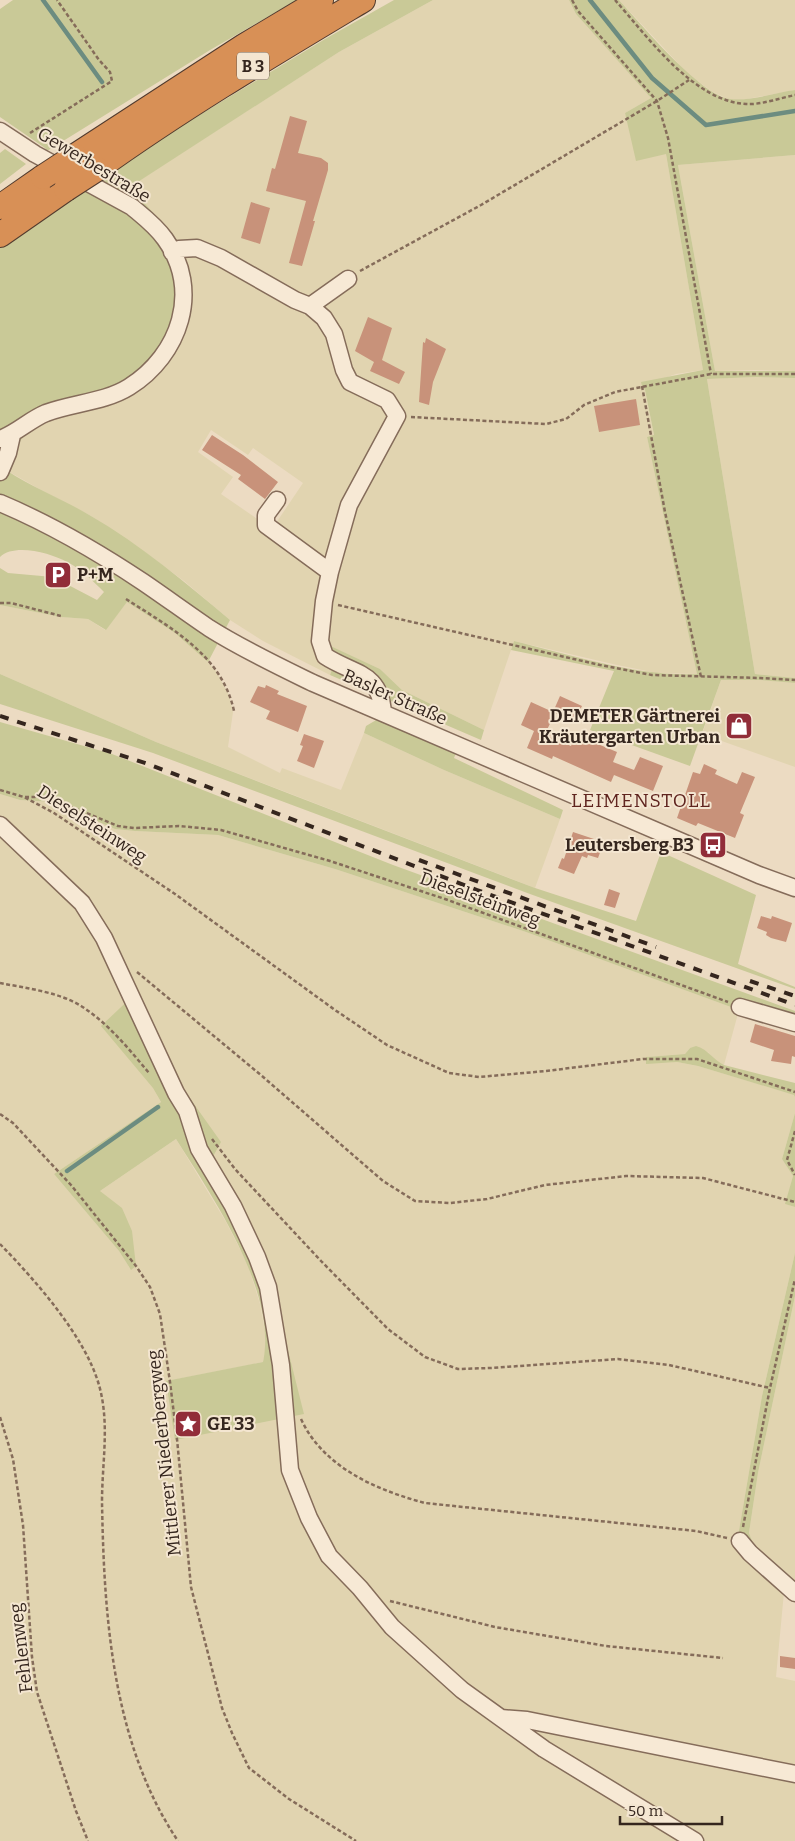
<svg xmlns="http://www.w3.org/2000/svg" width="795" height="1841" font-family="Bitter,serif">
<style>
.farmland{fill:#e1d4b0;fill-rule:evenodd}
.green{fill:#c9c997}
.lines{fill:none;stroke-linecap:round;stroke-linejoin:round}
.stream{stroke:#6c8c80;stroke-width:4.5}
.building{fill:#c8927a}
.minor-casing{stroke:#856c5a;stroke-width:19}
.highway-casing{stroke:#523b2e;stroke-width:26}
.path{stroke:#856c5a;stroke-width:2.5;stroke-dasharray:4 2.5;stroke-linecap:butt}
.minor{stroke:#f7e9d5;stroke-width:16}
.highway{stroke:#d89056;stroke-width:24}
.rail{stroke:#35261e;stroke-width:4;stroke-dasharray:9 9;stroke-linecap:butt}
.highway-bridge-casing{stroke:#523b2e;stroke-width:26;stroke-linecap:butt}
.highway-bridge{stroke:#d89056;stroke-width:24}
.labels{text-anchor:middle;dominant-baseline:central;stroke-width:4;stroke-linejoin:round;paint-order:stroke}
.shield{fill:#f4e6d1;stroke:#6e6054;stroke-width:1}
.shield-label{font-size:16px;font-weight:bold;fill:#35261e}
.street-label{font-size:18px;fill:#35261e;stroke:#f4e6d1}
.poi-label{font-size:18px;font-weight:bold;fill:#35261e;stroke:#f4e6d1;text-anchor:start}
.neighbourhood-label{font-size:19px;letter-spacing:1px;fill:#60251f;stroke:#f4e6d1}
</style>
<rect width="100%" height="100%" fill="#ecdbc2"/>
<path class="farmland" d="M433 0H569L576 14 651 98 625 113 627 119 666 154 703 370 676 374 642 386 645 390 654 436 647 437 697 674 657 673 617 665 514 641 484 730 402 690 380 669 325 644 335 661 330 675 263 641 230 620 184 581 146 553 91 516 41 490 6 470 21 440 33 427 165 226 129 187 339 52ZM211 430 248 455 253 448 303 483 272 529 221 494 233 477 198 452Z
M619 0H795V90L747 99H728L713 92 689 75Z
M795 155V371L755 370 715 371 678 165Z
M756 377 795 378V678L755 674 707 379Z
M127 602 175 633 198 652 216 671 229 695 233 712 228 747 280 773 282 768 341 790 364 733 444 770 560 819 535 888 156 742 0 674V605L61 617 88 619 105 630Z
M721 680H760L795 683V767L702 734Z
M0 794 20 800 53 802 115 829 135 831 218 835 335 869 526 932 739 1010 724 1065 715 1061 708 1052 690 1048 685 1054 646 1057V1063L677 1062 698 1066 795 1095V1113L782 1159 793 1176 786 1204 795 1207V1253L762 1396 736 1548 784 1592 776 1677 795 1681V1841H0ZM153 1088 267 1267 303 1414 167 1381 263 1362 265 1352V1332L260 1304 248 1265 226 1222 176 1139 100 1191 131 1270 119 1251 54 1174 161 1102Z
M795 1296V1585L756 1551 749 1533 758 1473Z"/>
<path class="green" d="M13 0H297L210 50 47 151 45 148 0 117V9Z
M394 0H433L339 52 130 187 165 226 179 249 182 336 175 352 157 375 144 387 129 396 49 418 33 427 21 440 6 470C33 488 63 499 91 516 141 545 186 583 230 620L208 662 175 633 127 602 106 630 88 619 61 617 0 605V568L8 573 53 577 97 600 104 592C93 581 81 569 67 562 51 553 14 543 0 557V248L105 172 325 39Z
M569 0H619C641 24 700 95 730 99 752 101 774 93 795 90V155L678 165 715 371H795V378L756 377 707 379 755 674 795 678V683L760 680H721L690 766 590 730 614 671 511 650 514 641C571 655 639 677 697 674L647 437 654 435 645 390 642 386 641 382 703 370 666 154 636 161 625 113 651 98 576 14Z
M5 149 26 164 0 184V153Z
M324 643 380 669 402 690 484 730 481 740 330 675 335 661Z
M0 674 156 742 290 794 535 888 636 921 661 852 756 895 738 964 795 987V989L530 894 153 753 0 704Z
M383 716 457 750 454 758 563 810 560 819 444 770 364 733 366 726Z
M0 722 112 754 393 865 795 1011V1020L739 1010 526 932 335 869 218 835 135 831 115 829 53 802 20 800 0 794Z
M137 992 174 1076 221 1142 211 1160 267 1267 304 1414 175 1440 166 1381 263 1362C278 1292 212 1196 176 1139L100 1191 122 1208 132 1231 136 1266 131 1270 119 1251 54 1174 161 1102 153 1088 101 1026Z
M696 1046C708 1049 713 1060 724 1065L795 1083V1097L794 1095 698 1066 677 1062 646 1064V1057L685 1054 690 1048Z
M795 1113V1207L785 1204 793 1176 782 1159Z
M795 1253V1296L758 1473 749 1533 756 1551 736 1548 762 1396Z"/>
<g class="lines">
<path class="stream" d="M43 0 102 82
M590 0 652 78 706 125 795 111
M67 1171 158 1107"/>
</g>
<path class="building" d="M290 116 307 121 298 153 321 158 328 163V170L313 221H315L302 266 289 263 306 201 266 191 272 168 275 169Z
M251 202 270 208 260 244 241 238Z
M368 317 392 328 382 360 405 372 399 384 370 371 374 362 355 351Z
M426 338 446 349 433 382 429 405 419 402 423 342 425 343Z
M636 399 640 425 599 432 594 406Z
M212 435 243 455 278 482 265 499 238 479 241 475 202 450Z
M266 685 279 691 277 694 307 706 298 732 266 719 270 711 250 702 258 686 265 688Z
M560 696 582 706 574 722 555 713 546 732 551 734 550 737 571 746 576 735 617 752 613 762 634 770 640 757 663 766 653 791 614 775 611 782 553 756 552 759 527 748 534 731 521 725 531 702 553 712Z
M304 734 324 741 314 768 297 761 303 746 300 745Z
M704 764 717 770 715 774 737 784 742 772 755 777 740 813 744 815 735 838 698 823 696 826 677 818 693 772 700 774Z
M573 832 594 839 592 843 602 847 598 858 588 855 587 858 582 856 574 874 558 868 562 858 564 859Z
M609 889 620 893 615 908 604 905Z
M761 916 771 919 772 916 792 923 786 942 771 938 766 935 767 932 757 928Z
M755 1024 795 1036V1057L792 1056 791 1064 771 1061 774 1050 750 1042Z
M780 1656 795 1658V1669L780 1667Z"/>
<g class="lines">
<g class="minor-casing">
<path id="minor" d="M0 131 35 154 132 207C144 217 156 226 165 239 202 290 180 355 129 387 105 402 73 403 46 413 29 420 17 433 0 439
M172 252 179 249 197 248 221 258 295 300 310 306 324 318 334 334 344 370 350 382 387 400 397 416 349 505 330 572 324 601 320 641 325 656C354 675 380 671 383 713
M310 306 348 279
M0 472 8 453 12 435
M277 500 266 515V525L330 572
M0 503C50 524 98 552 143 582 165 597 187 613 209 628 242 649 278 666 313 683L759 875 795 888
M0 825 82 903 104 938 176 1093 187 1111 199 1149 233 1206 257 1257 268 1287 281 1365 290 1470 309 1518 329 1556 360 1588 392 1627 462 1690 544 1749 695 1841
M740 1007 795 1023
M740 1541 750 1553 795 1593
M501 1718 527 1720 795 1774"/>
</g>
<g class="highway-casing">
<path id="highway" d="M75 156 244 46 321 0
M97 169C182 108 273 54 363 0
M0 207 43 177
M0 235 66 189"/>
</g>
<path class="path" d="M572 0 578 11 657 101 668 138 711 374
M615 0C648 37 693 101 746 104 761 105 780 98 795 95
M30 133 112 81 110 72 99 60 57 0
M360 271 481 205 657 101 689 80
M642 386 665 512 701 677
M411 417 546 424 566 419 584 405 615 392 711 374H795
M126 599C171 628 222 655 234 711
M0 603H11L61 616
M338 605 600 665 652 675 760 678 795 680
M0 790 24 797 54 813 175 894 335 1010 387 1045 449 1073 479 1077 546 1071 643 1059H697L795 1092
M25 797H47L118 826 134 828 179 826 221 830 330 861 445 899 728 1002
M137 972 262 1076 383 1181 415 1201 450 1203 487 1199 545 1185 626 1176 703 1178 795 1202
M0 983C25 988 59 992 81 1006 108 1023 129 1049 149 1073
M0 1114 13 1123 71 1185 136 1266 150 1287 160 1314 170 1382 177 1439 191 1587 222 1708 232 1733 249 1768 289 1799 356 1841
M795 1131 787 1160 795 1175
M212 1139 235 1169 322 1262 388 1329 425 1357 458 1369 491 1368 618 1359 669 1365 770 1388
M0 1244C35 1280 85 1336 99 1385 110 1424 102 1462 102 1502 104 1616 112 1743 178 1841
M0 1417 13 1459 23 1525 32 1657 37 1692 76 1811 88 1841
M301 1419C323 1467 376 1490 425 1503L696 1531 727 1538
M743 1527 770 1388 795 1279
M390 1601 495 1627 606 1646 723 1658"/>
<use href="#minor" class="minor"/>
<use href="#highway" class="highway"/>
<path class="rail" d="M0 716 148 764 477 890 795 1005
M419 860 656 947
M750 981 795 996"/>
<g class="highway-bridge-casing">
<path id="highway-bridge" d="M43 177 75 156
M66 189 97 169"/>
</g>
<use href="#highway-bridge" class="highway-bridge"/>
</g>
<defs>
<g id="parking-square" transform="scale(1.4375)"><rect x="-9" y="-9" width="18" height="18" rx="4" fill="#912d39" stroke="#f4e6d1"/><path d="M-3.5-5.5H1a3.5 3.5 0 0 1 0 7H-1V5.5H-3.5ZM-1-3.4V-.6H.8a1.4 1.4 0 0 0 0-2.8Z" fill="#fff"/></g>
<g id="shop-square" transform="scale(1.4375)"><rect x="-9" y="-9" width="18" height="18" rx="4" fill="#912d39" stroke="#f4e6d1"/><path d="M-5-2.5h2.3a2.7 3.5 0 0 1 5.4 0H5L5.5 6h-11ZM-1.5-2.5h3a1.5 2.3 0 0 0-3 0Z" fill="#fff"/></g>
<g id="bus-square" transform="scale(1.4375)"><rect x="-9" y="-9" width="18" height="18" rx="4" fill="#912d39" stroke="#f4e6d1"/><path d="M-5-6H5V4H4V6H2V4H-2V6H-4V4H-5ZM-3.5-4V0h7V-4ZM-3.5 1.2v1.5H-2V1.2ZM2 1.2v1.5H3.5V1.2Z" fill="#fff"/></g>
<g id="sight-square" transform="scale(1.4375)"><rect x="-9" y="-9" width="18" height="18" rx="4" fill="#912d39" stroke="#f4e6d1"/><path d="M0-6L1.8-2.2L6-1.7L2.9 1.2L3.7 5.4L0 3.3L-3.7 5.4L-2.9 1.2L-6-1.7L-1.8-2.2Z" fill="#fff"/></g>
</defs>
<g fill-rule="evenodd">
<use href="#parking-square" x="58" y="575"/>
<use href="#shop-square" x="739" y="726"/>
<use href="#bus-square" x="713" y="845"/>
<use href="#sight-square" x="188" y="1424"/>
</g>
<g class="labels">
<rect class="shield" x="237" y="52.5" width="32" height="27" rx="4"/>
<g class="shield-label">
<text x="253" y="66">B 3</text>
</g>
<g class="street-label">
<text transform="translate(94 165) rotate(31)">Gewerbestraße</text>
<text transform="translate(395 697) rotate(24)">Basler Straße</text>
<text transform="translate(92 824) rotate(33)">Dieselsteinweg</text>
<text transform="translate(480 899) rotate(20)">Dieselsteinweg</text>
<text transform="translate(164 1453) rotate(-96)">Mittlerer Niederbergweg</text>
<text transform="translate(21 1648) rotate(-97)">Fehlenweg</text>
</g>
<g class="poi-label">
<text x="77" y="575">P+M</text>
<text x="720" y="716" text-anchor="end">DEMETER Gärtnerei<tspan x="720" dy="21">Kräutergarten Urban</tspan></text>
<text x="694" y="845" text-anchor="end">Leutersberg B3</text>
<text x="207" y="1424">GE 33</text>
</g>
<g class="neighbourhood-label">
<text x="641" y="800">LEIMENSTOLL</text>
</g>
</g>
<path d="M620 1816v8h102v-8" fill="none" stroke="#35261e" stroke-width="2.5"/>
<text x="628" y="1816" font-size="15" fill="#35261e" stroke="#f4e6d1" stroke-width="4" paint-order="stroke">50 m</text>
</svg>
